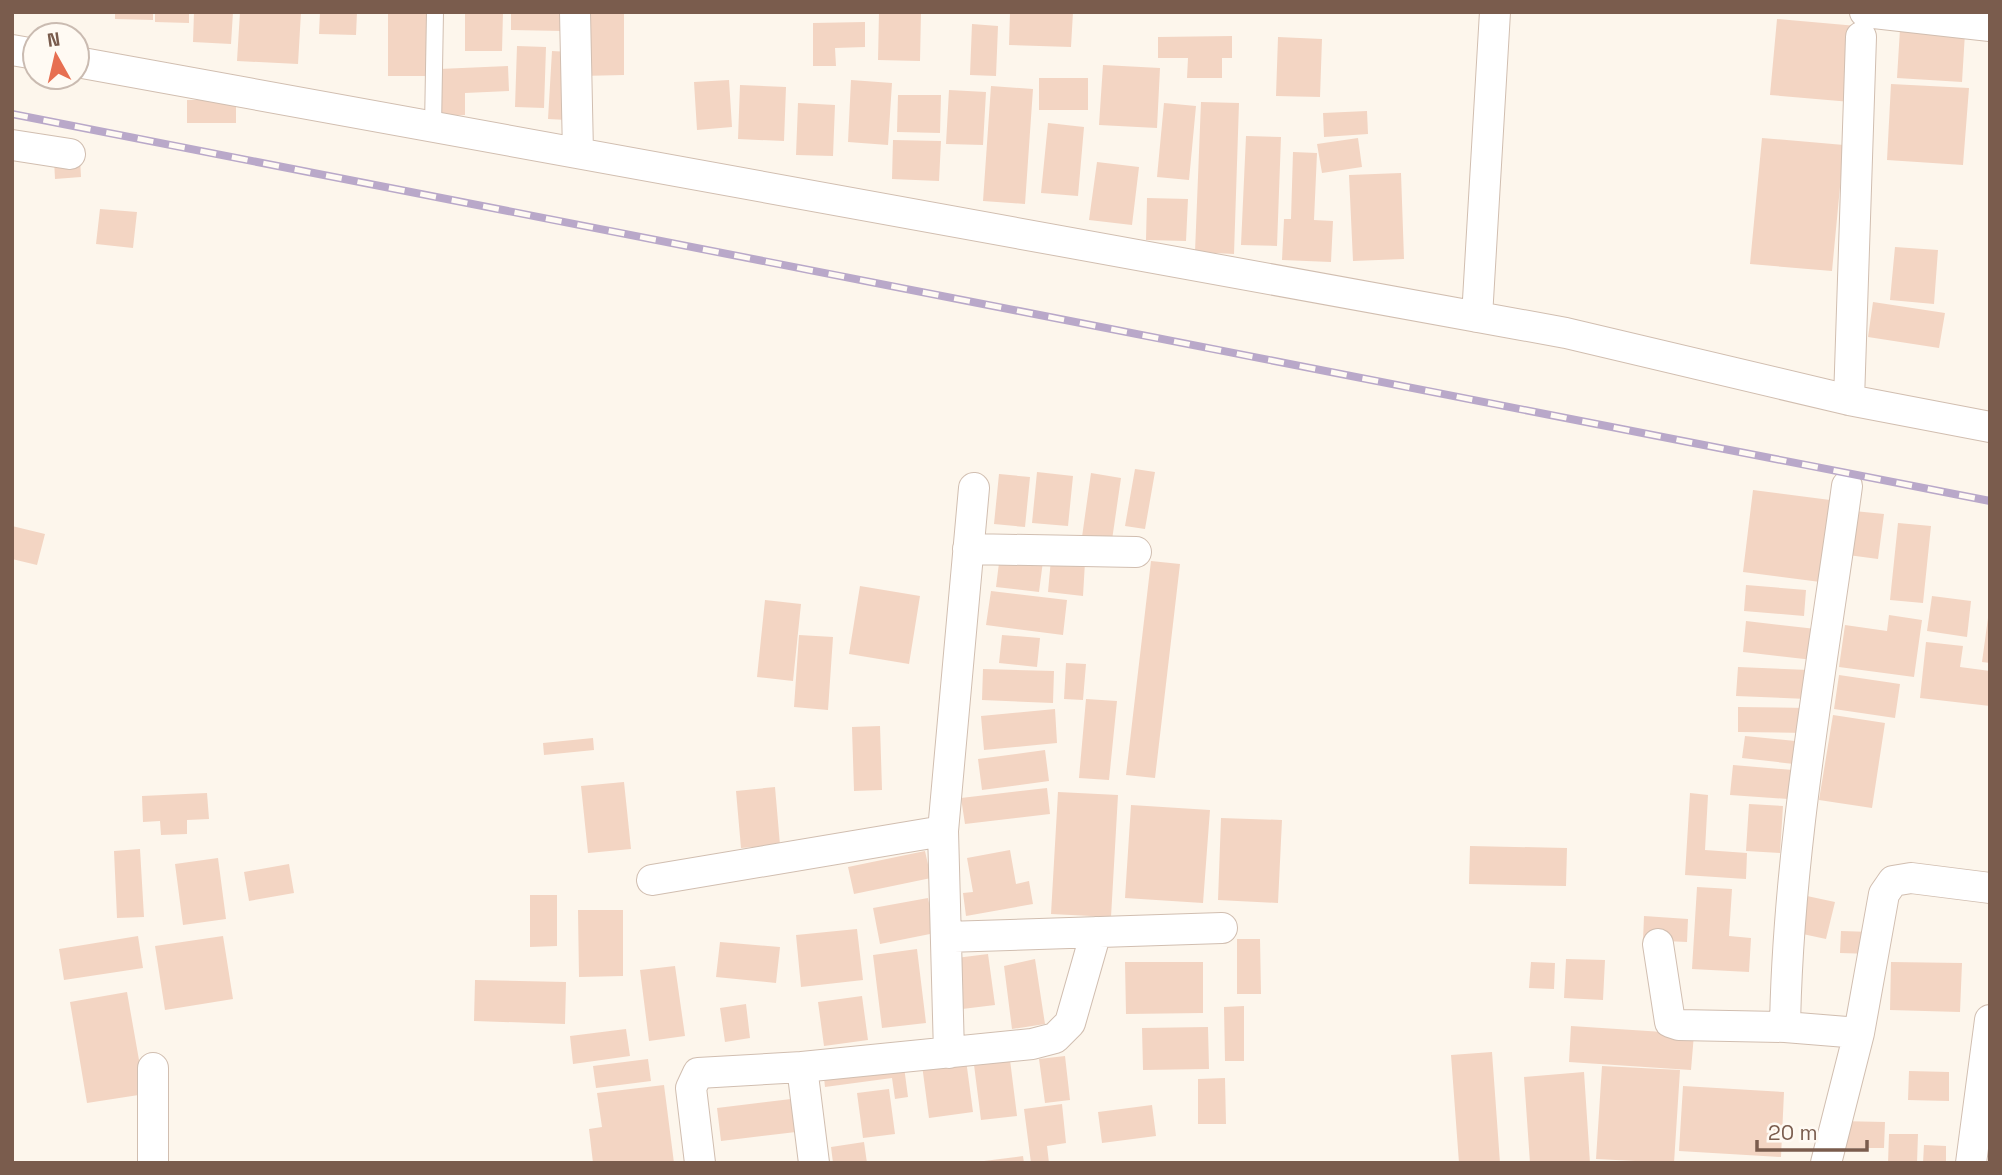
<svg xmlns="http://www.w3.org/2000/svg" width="2002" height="1175" font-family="'Space Grotesk',sans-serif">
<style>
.building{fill:#f3d5c3}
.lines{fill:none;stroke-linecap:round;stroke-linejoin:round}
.lane-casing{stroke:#d1beb0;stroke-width:18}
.street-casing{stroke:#d1beb0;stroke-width:32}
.lane{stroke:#fff;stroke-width:16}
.street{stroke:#fff;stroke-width:30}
.rail-casing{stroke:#b9a8c9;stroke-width:8}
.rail{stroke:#fffaf3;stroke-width:5;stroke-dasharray:16;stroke-linecap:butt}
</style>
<rect width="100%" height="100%" fill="#fdf6ec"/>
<path class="building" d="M115 12H153V20L115 19Z
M155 12H189V23L155 22Z
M194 12H233L231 44 193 42Z
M240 12H301L298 64 237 61Z
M320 12H357L356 35 319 34Z
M388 12H428V76H388Z
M465 12H503L502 51H465Z
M511 12H563V31L511 30Z
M580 12H624V75L581 76Z
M879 12H921L920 61 878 60Z
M1010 12H1073L1071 47 1009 45Z
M1777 19 1857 26 1851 102 1770 95Z
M865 22V47L835 48 836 66H813V23Z
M972 24 998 26 996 76 970 75Z
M1900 29 1965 33 1962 82 1897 78Z
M1232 36V58H1222V78H1187L1188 58H1158V37Z
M1278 37 1322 39 1320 97 1276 96Z
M517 46 546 47 544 108 515 107Z
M552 51 570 52 567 120 548 119Z
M1103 65 1160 68 1157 128 1099 125Z
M508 66 509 91 465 93V115L440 116 439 69Z
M1039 78H1088V110H1039Z
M729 80 732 127 697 130 694 82Z
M851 80 892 83 888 145 848 142Z
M1891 84 1969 88 1963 165 1887 160Z
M740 85 786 87 784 141 738 139Z
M991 86 1033 89 1025 204 983 201Z
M949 90 986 92 983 145 946 144Z
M898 95H941L940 133 897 132Z
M187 100H236V123H187Z
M1201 102 1239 103 1234 254 1195 252Z
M798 103 835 105 833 156 796 155Z
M1164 103 1196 106 1189 180 1157 177Z
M1367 111 1368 134 1324 137 1323 113Z
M1048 123 1084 127 1078 196 1041 193Z
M1246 136 1281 137 1277 246 1241 245Z
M1358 138 1362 167 1322 173 1317 144Z
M1762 138 1844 145 1832 271 1750 264Z
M893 140 941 141 939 181 892 179Z
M1293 152 1317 153 1314 220 1333 221 1331 262 1282 260 1284 219H1291Z
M80 158 81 177 55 179 54 159Z
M1097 162 1139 167 1132 225 1089 220Z
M1401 173 1404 259 1353 261 1349 175Z
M1147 198 1188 199 1186 241 1146 240Z
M100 209 137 212 133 248 96 244Z
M1895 247 1938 250 1934 304 1890 300Z
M1873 302 1945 313 1939 348 1868 337Z
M1135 469 1155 472 1145 529 1125 526Z
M1037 472 1073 476 1068 526 1032 523Z
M1091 473 1121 478 1112 540 1082 537Z
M999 474 1030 477 1025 527 994 524Z
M1753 490 1838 501 1828 583 1743 572Z
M1854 511 1884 514 1878 559 1848 555Z
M1898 523 1931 526 1923 603 1890 600Z
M12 526 45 534 37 565 12 559Z
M1000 555 1043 561 1039 592 996 587Z
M1051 559 1085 562 1083 596 1048 592Z
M1151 561 1180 564 1155 778 1126 775Z
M1746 585 1806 590 1804 616 1744 611Z
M860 586 920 596 909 664 849 654Z
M991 591 1067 600 1063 635 986 625Z
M1932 596 1971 601 1967 637 1927 631Z
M765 600 801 604 793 681 757 677Z
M1889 615 1922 620 1914 677 1839 667 1845 625 1887 631Z
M1988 618H1990V663L1982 662Z
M1746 621 1816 629 1813 660 1743 652Z
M799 635 833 637 828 710 794 707Z
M1002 635 1040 638 1037 667 999 663Z
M1926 642 1963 646 1960 667 1990 671V706L1920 698Z
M1066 663 1086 664 1083 700 1064 699Z
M1738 667 1809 670 1807 699 1736 696Z
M983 669 1054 671 1053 703 982 700Z
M1839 675 1900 684 1895 718 1834 709Z
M1086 699 1117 701 1109 780 1079 778Z
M1738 707 1808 708 1807 733 1738 732Z
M1055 709 1057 743 984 750 981 716Z
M1833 715 1885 723 1872 808 1819 800Z
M880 726 882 790 854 791 852 727Z
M1745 736 1805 742 1803 765 1742 758Z
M593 738 594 750 544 755 543 743Z
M1045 750 1049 781 982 790 978 759Z
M1733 765 1805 771 1802 800 1730 795Z
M624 782 631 849 588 853 581 786Z
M775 787 780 845 741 848 736 791Z
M1047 788 1050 814 965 824 961 798Z
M1058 792 1118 795 1111 917 1051 914Z
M207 793 209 819 187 820V834L161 835 160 821 143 822 142 796Z
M1690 793 1708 795 1705 850 1747 853 1746 879 1685 875Z
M1749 804 1783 806 1780 853 1746 851Z
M1131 805 1210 810 1203 903 1125 898Z
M1221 818 1282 820 1278 903 1218 900Z
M1470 846 1567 848 1566 886 1469 884Z
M140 849 144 917 117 918 114 851Z
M1010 850 1016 884 1029 881 1033 904 966 916 963 893 973 892 967 858Z
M925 851 931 878 854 894 848 867Z
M218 858 226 919 183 925 175 864Z
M289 864 294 893 249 901 244 872Z
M1697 887 1732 889 1729 936 1751 938 1749 972 1692 969Z
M530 895H557V946L530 947Z
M1807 896 1835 902 1826 939 1798 933Z
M928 898 935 933 880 944 873 908Z
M578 910H623V976L579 977Z
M1644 916 1688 919 1687 942 1643 940Z
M857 929 863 980 801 987 796 935Z
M1841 931 1872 932 1871 954 1840 953Z
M138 936 143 968 64 980 59 949Z
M223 936 233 999 165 1010 155 946Z
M1237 939H1260L1261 994H1237Z
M720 942 780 947 776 983 716 977Z
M917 949 926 1023 882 1028 873 955Z
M988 954 995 1005 954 1010 948 959Z
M1035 959 1045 1024 1012 1029 1004 966Z
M1566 959 1605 960 1603 1000 1564 998Z
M1125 962H1203V1013L1126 1014Z
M1531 962 1555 963 1554 989 1529 988Z
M1891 962 1962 963 1960 1012 1890 1010Z
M675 966 685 1036 649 1041 640 970Z
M475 980 566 982 565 1024 474 1021Z
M127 992 145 1094 87 1103 70 1002Z
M862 996 868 1040 824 1046 818 1002Z
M746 1004 750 1038 725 1042 720 1008Z
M1244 1006V1061H1225L1224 1007Z
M1571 1026 1694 1034 1691 1070 1569 1062Z
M1208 1027 1209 1069 1143 1070 1142 1028Z
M626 1029 630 1056 573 1064 570 1036Z
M1009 1052 1017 1116 981 1120 973 1057Z
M1492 1052 1500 1163H1459L1451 1055Z
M1065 1056 1070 1100 1045 1103 1039 1059Z
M648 1059 651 1081 596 1088 593 1066Z
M903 1059 908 1097 895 1099 892 1078 825 1087 823 1069Z
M966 1060 973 1112 929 1118 922 1065Z
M1602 1066 1680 1070 1674 1163 1596 1159Z
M1909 1071 1949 1072V1101L1908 1100Z
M1584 1072 1590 1163H1530L1524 1077Z
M1225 1078 1226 1124H1198V1079Z
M664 1085 674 1163H593L589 1129 602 1127 597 1093Z
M1683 1086 1784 1092 1781 1157 1679 1151Z
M889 1089 895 1134 863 1138 857 1093Z
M791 1099 796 1132 721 1141 717 1108Z
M1062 1104 1066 1143 1047 1146 1049 1163H1031L1024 1109Z
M1152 1105 1156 1136 1102 1143 1098 1112Z
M1838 1121 1885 1122 1884 1148H1837Z
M1889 1134H1918L1917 1163H1888Z
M864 1142 867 1163H833L831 1147Z
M1924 1145 1946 1146V1163H1923Z
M1023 1156 1024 1163H984V1161Z"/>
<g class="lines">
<g class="lane-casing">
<path id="lane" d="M433 127 435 12"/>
</g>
<g class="street-casing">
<path id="street" d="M575 12 578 153
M1865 12 1990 26
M12 50 35 54
M77 62 1566 333 1849 400 1990 427
M12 145 70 154
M1477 317 1495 12
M1849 400 1861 37
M1847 486C1823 663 1788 848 1785 1027L1859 1033
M968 549 1136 552
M652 880 943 831
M946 937 1222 928
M1658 944 1670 1022 1679 1025 1785 1027
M949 1053 943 831 974 488
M802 1067 1032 1044 1055 1038 1070 1023 1096 932
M153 1163V1068
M700 1163 691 1088 698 1073 802 1067 814 1163
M1826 1163 1859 1033 1884 894 1893 881 1911 878 1990 888
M1971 1163 1990 1020"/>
</g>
<use href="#lane" class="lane"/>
<use href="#street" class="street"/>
<g class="rail-casing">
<path id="rail" d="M12 114 1990 501"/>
</g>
<use href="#rail" class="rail"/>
</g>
<rect width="2002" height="1175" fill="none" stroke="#7a5c4d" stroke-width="28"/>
<g transform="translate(56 56) rotate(352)"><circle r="33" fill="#fffaf3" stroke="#cabbb1" stroke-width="2"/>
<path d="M0-5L12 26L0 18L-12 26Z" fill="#e76f51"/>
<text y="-10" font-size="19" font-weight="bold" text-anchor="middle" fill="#7a5c4d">N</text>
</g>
<path d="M1757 1140v10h110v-10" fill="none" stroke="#7a5c4d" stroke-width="3.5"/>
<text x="1768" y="1140" font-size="21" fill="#7a5c4d" stroke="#fffaf3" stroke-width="5" paint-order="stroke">20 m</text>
</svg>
